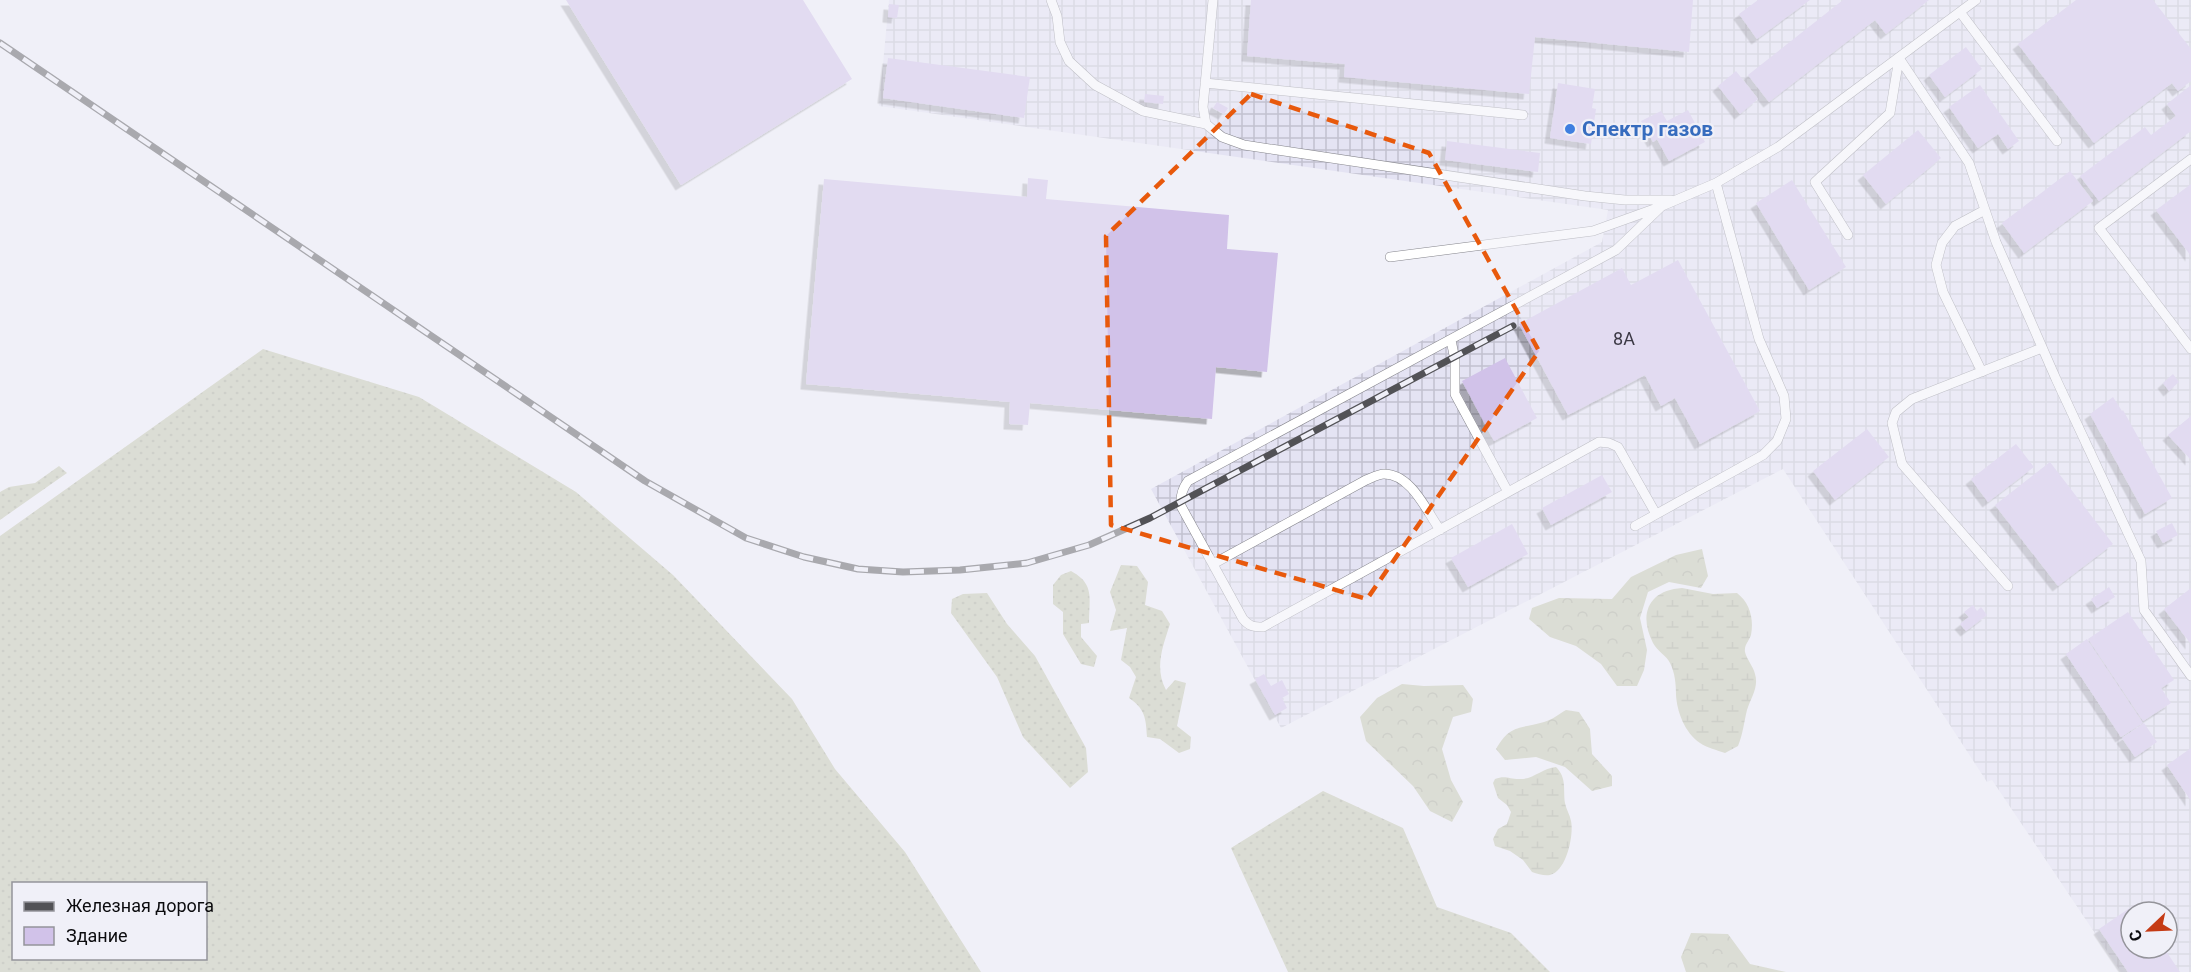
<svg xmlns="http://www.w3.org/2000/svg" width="2191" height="972" font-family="Roboto,sans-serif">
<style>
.industrial{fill:url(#industrial-grid);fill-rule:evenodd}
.grass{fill:url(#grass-dots);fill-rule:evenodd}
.forest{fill:url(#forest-crowns)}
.wetland{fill:url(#wetland-marsh)}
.building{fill:#d1c2e9;filter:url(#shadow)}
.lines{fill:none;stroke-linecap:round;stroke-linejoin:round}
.service-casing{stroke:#85858c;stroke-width:10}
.service{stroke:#fff;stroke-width:9}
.rail-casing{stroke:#525256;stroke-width:7}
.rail{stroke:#f0f0f8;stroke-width:4.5;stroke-dasharray:14;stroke-linecap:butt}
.marked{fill:none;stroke:#e8590c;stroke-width:4.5;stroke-dasharray:12 8;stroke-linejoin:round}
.shop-dot{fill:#3f7fe0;stroke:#f0f0f8;stroke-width:2}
.labels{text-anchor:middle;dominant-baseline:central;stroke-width:4.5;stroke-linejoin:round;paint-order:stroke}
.number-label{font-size:18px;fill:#3c3945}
.shop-label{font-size:21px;font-weight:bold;fill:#366cbe;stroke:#f0f0f8;text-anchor:start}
</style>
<defs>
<pattern id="industrial-grid" width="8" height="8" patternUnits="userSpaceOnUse" patternTransform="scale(1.5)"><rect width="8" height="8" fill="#e4e3f3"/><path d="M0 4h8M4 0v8" fill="none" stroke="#c2c1cf"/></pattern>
<pattern id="grass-dots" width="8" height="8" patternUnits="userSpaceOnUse" patternTransform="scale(1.5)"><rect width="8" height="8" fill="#c2c5ab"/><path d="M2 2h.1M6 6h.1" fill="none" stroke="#a5a892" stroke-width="1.8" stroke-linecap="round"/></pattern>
<pattern id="forest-crowns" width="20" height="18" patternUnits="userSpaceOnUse" patternTransform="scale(1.5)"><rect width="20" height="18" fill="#c2c5ab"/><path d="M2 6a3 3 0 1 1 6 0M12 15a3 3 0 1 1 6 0" fill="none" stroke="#a5a892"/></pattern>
<pattern id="wetland-marsh" width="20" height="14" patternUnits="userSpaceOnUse" patternTransform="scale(1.5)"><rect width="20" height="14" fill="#c2c5ab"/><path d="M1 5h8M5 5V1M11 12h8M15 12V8" fill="none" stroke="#a5a892"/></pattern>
<filter id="shadow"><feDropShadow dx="-5.5" dy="5.5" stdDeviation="0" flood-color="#0004"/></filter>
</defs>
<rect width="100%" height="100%" fill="#f0f0f8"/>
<path class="industrial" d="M889 0H2191V972H2121L1992 780 1987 782 1783 469 1281 728 1151 489 1602 242 1608 210 879 106ZM2131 912H2167V948H2131Z"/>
<path class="grass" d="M263 349 419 397 576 492 673 575 792 699 835 769 905 852 981 972H0V536ZM14 884H206V958H14Z
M59 466 67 473 0 520V492L9 487 35 483Z
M1121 565 1137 566 1148 582 1145 605 1162 611 1170 624C1163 646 1154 668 1166 690L1175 680 1186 683 1177 726 1191 737 1190 749 1179 753 1160 739 1147 737C1146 718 1145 709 1129 698L1136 677 1130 667 1121 660 1127 628 1110 631 1116 610 1110 592Z
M1071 571C1095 584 1089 598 1089 623L1081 624V637L1097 656 1094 667 1081 664 1063 634V612L1053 604V585L1061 575Z
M987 593 1007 624 1035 656 1086 748 1088 772 1070 788 1023 737 997 677 951 613 952 599 963 594Z
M1323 791 1403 828 1437 907 1511 933 1550 972H1288L1231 848Z"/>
<path class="forest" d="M1702 549 1708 576 1701 588 1669 582 1648 592 1640 618 1647 650 1644 670 1637 686H1617L1601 664 1576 646 1550 637 1529 619 1532 608 1559 598 1612 599 1631 577 1676 555Z
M1402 684 1424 686 1463 685 1473 699 1471 712 1453 717 1442 749 1451 780 1463 802 1452 822 1430 811 1413 786 1366 741 1360 717 1377 698Z
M1566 710 1579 712 1590 729 1592 754 1612 776V786L1592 791 1565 767 1536 757 1505 760 1496 749C1510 724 1520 729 1544 722 1552 720 1559 714 1566 710Z
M1691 933 1728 934 1750 964 1786 972H1686L1681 957Z"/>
<path class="wetland" d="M1682 588 1713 594 1737 593C1750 603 1754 619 1751 635 1749 641 1744 645 1745 652 1747 660 1753 666 1755 674 1759 687 1751 697 1747 710 1744 722 1743 734 1738 746L1725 753C1717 750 1707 748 1700 743 1685 733 1677 712 1676 695 1676 684 1675 673 1670 663 1667 656 1657 651 1653 643 1638 614 1649 590 1682 588Z
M1556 767C1567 778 1563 789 1565 803 1566 809 1570 815 1571 821 1574 834 1567 871 1550 875 1544 876 1538 874 1532 872L1523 860 1510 851 1495 846 1493 839 1498 829 1507 824 1511 812 1507 805 1498 798 1493 783 1495 779C1505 775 1509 779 1519 779 1533 780 1542 768 1556 767Z"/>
<path class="building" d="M566 0H803L852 79 681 185Z
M1251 0H1693L1689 52 1535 37 1529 94 1344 77 1345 64 1247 56Z
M1758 0H1810L1757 39 1739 14Z
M1843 0H1929L1886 34 1875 20 1769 102 1748 75Z
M2076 0H2153L2191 49V81L2178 91 2172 83 2094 143 2018 44Z
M889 4 899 5 897 18 888 17Z
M1966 47 1982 69 1945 97 1929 75Z
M888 58 1030 77 1024 118 883 98Z
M1736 71 1758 99 1740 114 1718 86Z
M1558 83 1595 89 1592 108 1596 109 1591 144 1550 138Z
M1980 85 2019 141 2008 149 1998 134 1978 148 1949 107Z
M2191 85V131L2099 201 2080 176 2145 127 2151 135 2176 116 2167 104Z
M1145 94 1164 96 1163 104 1144 102Z
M1217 102 1228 108 1224 114 1213 108Z
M1688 110 1705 142 1669 161 1657 139 1653 142 1641 121 1661 111 1667 121Z
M1918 130 1941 158 1886 204 1863 175Z
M1447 141 1540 153 1538 172 1445 160Z
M2070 171 2093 201 2024 253 2002 223Z
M1028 178 1048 180 1046 199 1229 215 1227 249 1278 253 1267 372 1216 367 1212 419 1030 403 1028 425 1009 424 1010 402 806 384 824 179 1027 197Z
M1792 180 1846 267 1809 290 1756 203Z
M2191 184V256L2156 210Z
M1678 260 1760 411 1700 444 1675 398 1661 406 1645 375 1568 415 1519 324 1622 268 1631 285Z
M1505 358 1537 418 1494 441 1462 381Z
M2173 374 2179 382 2169 391 2163 383Z
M2113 397 2122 411 2123 410 2172 498 2145 514 2090 414Z
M2191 416V460L2168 435Z
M1867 429 1889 457 1835 500 1813 471Z
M2016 444 2034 467 1988 502 1971 479Z
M2050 462 2113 544 2058 586 1995 505Z
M1602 475 1612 492 1551 525 1542 508Z
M2172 523 2178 535 2163 543 2156 531Z
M1512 524 1528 554 1468 587 1451 558Z
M2109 587 2115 597 2097 608 2091 599Z
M2191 588V644L2164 609Z
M1973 605 1977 611 1981 607 1987 615 1966 631 1960 624 1969 617 1964 612Z
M2128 612 2174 680 2161 688 2171 703 2143 721 2088 639Z
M2087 639 2143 723 2121 737 2066 654Z
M1264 674 1271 686 1282 680 1289 694 1282 698 1287 708 1275 715 1255 679Z
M2144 723 2157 742 2135 757 2122 738Z
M2191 748V801L2167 765Z
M2134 905 2139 912H2131V948H2164L2180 972H2128L2099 929Z"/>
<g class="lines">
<g class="service-casing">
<path id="service" d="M1051 0 1057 16 1060 42 1069 61 1095 85 1143 111 1206 124
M1213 0 1203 107 1206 124 1222 137 1244 145 1585 196 1625 200H1671
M1960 12 2057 141
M1899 58 1969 163 1996 242 2056 379 2141 561 2144 610 2191 676
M1205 83 1523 115
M2191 159 2099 228 2191 349
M1848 235 1815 182 1890 113 1899 58
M1390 257 1593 231 1657 208
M1451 340 1455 360V394L1508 492
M1982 372 1943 292 1936 265 1942 243 1955 226 1985 210
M1656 514 1618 447 1609 443 1599 442 1263 627C1253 627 1249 626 1243 619L1181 506C1180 496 1182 489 1188 481L1616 250 1662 206 1716 183
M1635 526 1763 455 1777 441 1786 419 1784 396 1759 339 1716 183 1778 147 1976 0
M1213 564 1366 480C1371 478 1379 474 1384 474 1411 474 1426 510 1440 530
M2008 586 1902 464 1892 423 1896 412 1912 399 2042 348"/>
</g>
<use href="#service" class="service"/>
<g class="rail-casing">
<path id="rail" d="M0 43 645 481 746 538 804 557 858 569 903 572 960 570 1027 563 1089 545 1150 518 1513 326"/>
</g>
<use href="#rail" class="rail"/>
</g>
<path d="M0 0H2191V972H0ZM1251 94 1429 153 1539 351 1367 599 1111 525 1106 236Z" fill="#f0f0f8" fill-opacity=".55" fill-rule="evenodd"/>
<path class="marked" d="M1251 94 1429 153 1539 351 1367 599 1111 525 1106 236Z"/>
<circle class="shop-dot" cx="1570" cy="129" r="6"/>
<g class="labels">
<g class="number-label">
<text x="1624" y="338">8А</text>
</g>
<g class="shop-label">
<text x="1582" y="129">Спектр газов</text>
</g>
</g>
<rect x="12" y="882" width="195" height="78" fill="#f0f0f8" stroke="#94949a" stroke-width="1.5"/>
<rect x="24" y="902" width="30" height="9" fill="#525256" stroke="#94949a" stroke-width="1.5"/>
<text x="66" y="912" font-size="18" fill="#0b0b0e">Железная дорога</text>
<rect x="24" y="927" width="30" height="18" fill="#d1c2e9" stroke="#94949a" stroke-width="1.5"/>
<text x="66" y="942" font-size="18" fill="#0b0b0e">Здание</text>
<g transform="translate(2149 930) rotate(247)"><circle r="28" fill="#f0f0f8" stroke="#94949a" stroke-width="1.5"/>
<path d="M0-4.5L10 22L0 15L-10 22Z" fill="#c53b15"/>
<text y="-9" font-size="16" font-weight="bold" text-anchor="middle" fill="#0b0b0e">С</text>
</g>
</svg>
